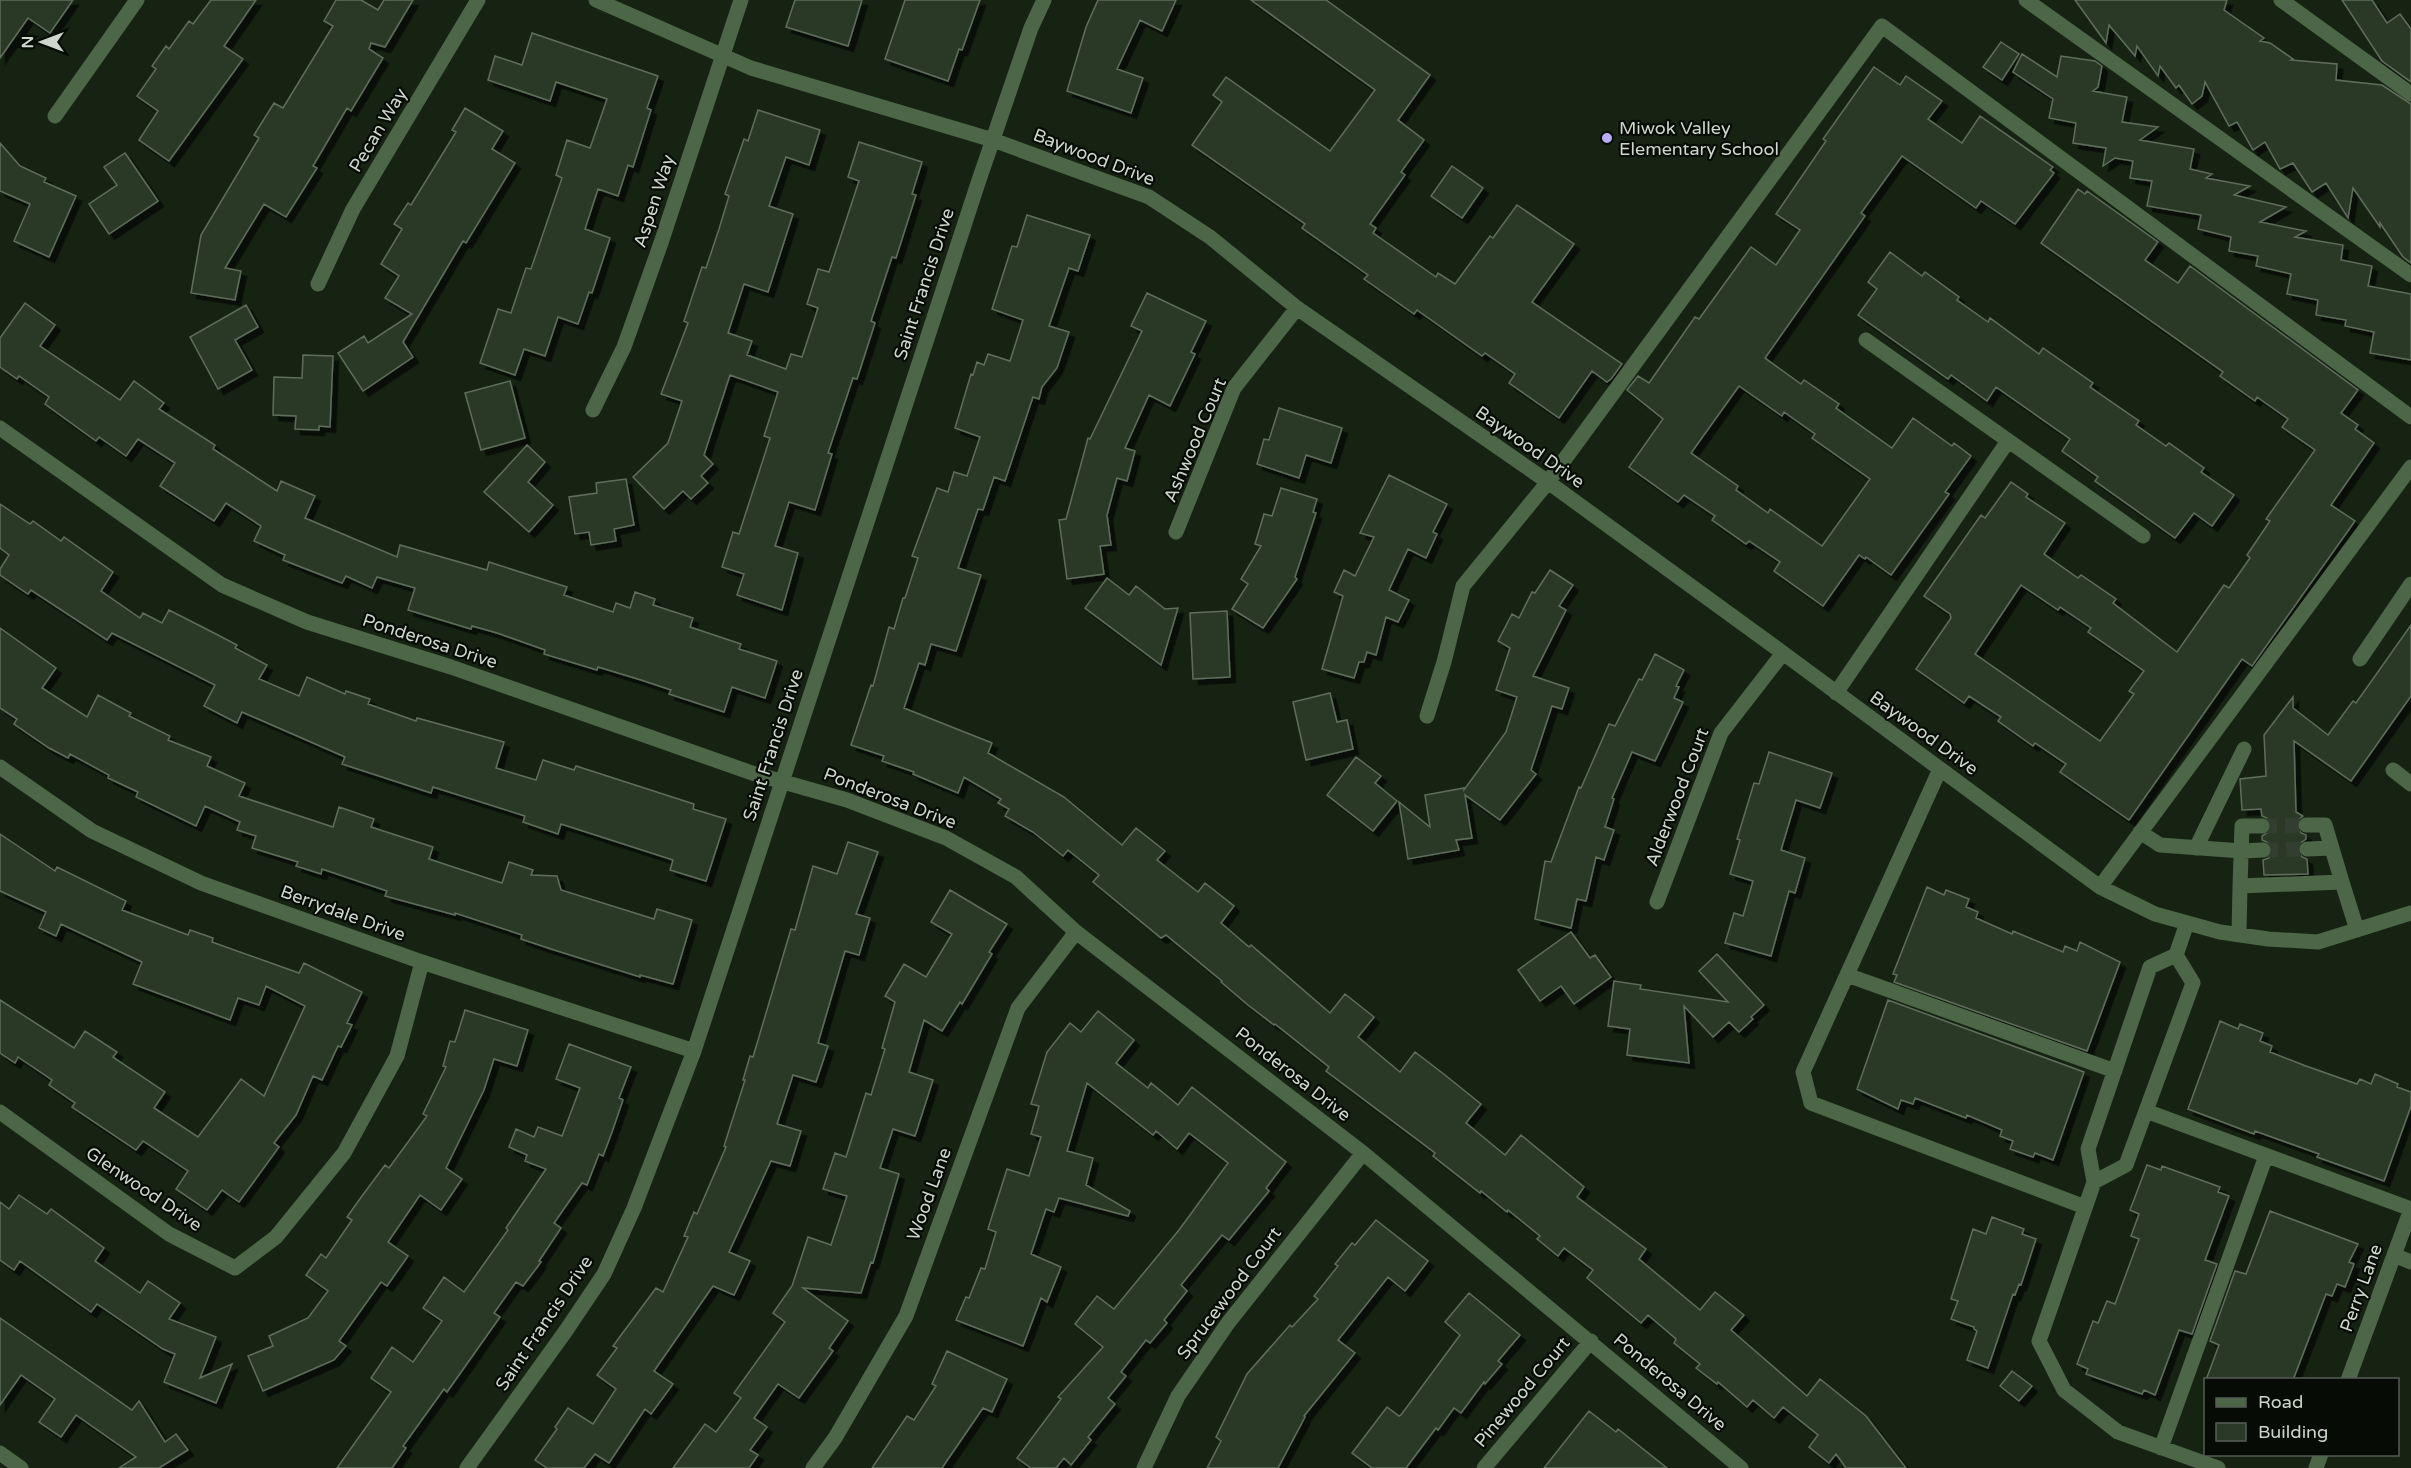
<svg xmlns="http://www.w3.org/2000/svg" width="2411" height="1468" font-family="'Varela Round',sans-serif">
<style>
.building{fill:#2b3928;stroke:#5e6e5b;stroke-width:1.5;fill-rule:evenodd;filter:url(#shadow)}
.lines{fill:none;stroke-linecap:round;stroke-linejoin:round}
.minor-tunnel{stroke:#323e2f;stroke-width:15;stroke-dasharray:15 8;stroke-linecap:butt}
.minor{stroke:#4d6648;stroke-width:15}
.poi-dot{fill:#b8abf7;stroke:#060b05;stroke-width:2}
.labels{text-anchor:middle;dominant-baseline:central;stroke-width:4.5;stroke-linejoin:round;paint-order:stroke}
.poi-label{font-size:18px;fill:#ced7cc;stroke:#060b05;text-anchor:start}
.street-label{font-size:18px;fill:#ced7cc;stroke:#060b05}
</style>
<defs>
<filter id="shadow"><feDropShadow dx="5.5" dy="5.5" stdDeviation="0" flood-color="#0009"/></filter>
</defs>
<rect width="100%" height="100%" fill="#162313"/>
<path class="building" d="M0 0H73L50 33 28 18 0 58Z
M211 0H256L224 46 243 59 169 161 139 140 158 111 137 96 156 69 152 66 166 46 169 49 189 21 193 24Z
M336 0H361L378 10 384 0H413L385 47 371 43 369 49 383 58 351 111 347 108 313 166 317 168 286 217 264 204 225 268 241 271 235 300 191 293 201 235 259 138 254 135 274 103 283 108 333 26 324 21Z
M795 0H862L848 46 786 27Z
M905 0H980L962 50 959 49 948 81 885 59Z
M1098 0H1176L1162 31 1140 20 1117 69 1143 78 1131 113 1067 91 1086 27Z
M1251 0H1326L1430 75 1398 120 1424 140 1401 172 1405 175 1370 224 1376 228 1373 233 1436 277 1438 273 1455 284 1490 236 1493 238 1517 205 1574 244 1532 302 1622 364 1611 379 1607 382 1592 371 1559 418 1509 383 1515 374 1485 353 1482 356 1417 310 1414 314 1364 279 1368 275 1302 228 1305 224 1192 145 1222 102 1213 95 1226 77 1330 151 1375 90Z
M2075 0H2227L2224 10 2264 38 2260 41 2270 43 2293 59 2291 60 2337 64 2336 80 2382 85 2411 104V263L2403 257 2380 223V227L2353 188 2348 218 2326 183 2312 192 2293 163 2280 169 2265 142 2253 150 2237 122 2229 126 2205 82 2202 96 2192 104 2179 85 2176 88 2160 66 2158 76 2137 46 2135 56 2109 25 2106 43Z
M2342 0H2372L2387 23 2400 14 2411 29V82L2382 61Z
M532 33 658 76 647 108 651 110 633 167 628 165 618 196 598 189 585 229 610 238 592 293 589 292 578 324 558 317 545 356 524 349 515 375 480 363 498 309 511 313 526 268 531 269 562 178 556 175 567 140 590 148 607 99 556 82 550 101 488 80 495 56 522 65Z
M2001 42 2019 54 2002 80 1983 67Z
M2022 54 2057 77 2061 56 2095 61 2102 66 2098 87 2093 91 2127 97 2122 122 2158 127 2140 140 2194 149 2190 169 2212 174 2206 178 2250 186 2234 195 2286 207 2260 222 2306 231 2295 237 2343 245 2341 260 2372 266 2368 286 2411 294V360L2370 353 2374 332 2345 326 2346 320 2316 315 2318 300 2287 294 2291 274 2256 266 2258 256 2229 251 2231 237 2198 229 2201 215 2147 206 2152 181 2130 178 2133 161 2115 158 2103 166 2106 148 2073 143 2076 123 2049 118 2053 99 2013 72Z
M1874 67 1900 85 1906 76 1942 101 1928 119 1962 143 1980 116 2053 167 2050 170 2054 173 2015 224 1981 201 1976 208 1902 156 1861 213 1865 216 1765 358 1801 384 1804 380 1839 404 1836 408 1892 448 1913 418 1952 446 1954 443 1971 456 1945 492 1949 494 1891 575 1866 557 1865 559 1859 555 1823 606 1774 571 1780 562 1749 541 1746 544 1712 520 1715 516 1684 495 1678 502 1629 467 1663 419 1627 390 1638 376 1649 383 1695 317 1699 319 1751 247 1776 265 1800 230 1776 214 1826 141 1823 139ZM1739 386 1782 416 1784 412 1815 434 1812 438 1870 479 1822 546 1770 509 1768 513 1736 490 1738 486 1691 453Z
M465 108 503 131 492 149 515 163 466 243 463 241 403 342 413 357 363 391 338 353 364 336 368 343 412 314 385 298 399 276 381 264 402 229 394 224 408 203 411 205 456 132 452 130Z
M758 110 820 130 809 165 786 157 769 206 793 214 768 292 744 284 728 333 752 341 747 355 786 369 791 354 802 357 818 308 807 304 818 269 829 272 859 181 848 177 859 142 922 162 912 194 916 195 896 258 892 257 871 321 875 323 857 379 853 378 828 453 832 454 815 510 789 502 775 546 798 553 782 610 737 595 744 574 722 567 733 532 739 534 770 438 764 436 778 392 730 375 704 455 713 464 701 476 708 483 691 499 683 491 664 509 633 477 668 443 682 401 661 394 688 323 684 321 702 267 706 268 719 229 729 196 725 194 733 171 744 139 748 141Z
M0 143 20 166 46 178 44 182 76 196 49 257 14 241 30 204 0 191Z
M125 153 158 201 109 234 89 204 117 185 104 167Z
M1452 166 1483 188 1462 218 1431 196Z
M2078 189 2085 194 2087 191 2158 242 2145 260 2178 283 2190 266 2358 390 2341 413 2358 425 2355 429 2374 443 2331 505 2355 521 2252 666 2242 659 2129 820 2060 772 2066 764 2035 743 2033 746 1998 721 2001 717 1969 696 1964 703 1916 669 1951 618 1950 614 1924 596 1981 515 1985 518 2011 482 2028 494 2026 497 2065 523 2044 554 2078 578 2081 575 2116 599 2113 603 2177 652 2224 585 2229 588 2250 558 2247 555 2270 521 2266 519 2315 450 2282 427 2288 419 2257 397 2255 401 2220 376 2223 372 2041 243ZM2021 585 2058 610 2060 607 2091 628 2088 632 2144 671 2129 691 2134 694 2100 741 1975 654Z
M1027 215 1090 235 1078 271 1069 268 1049 326 1069 332 1057 368 1042 387 1039 399 1033 397 1005 481 994 477 983 510 978 509 958 568 981 575 956 651 931 644 925 665 919 663 904 708 992 743 988 753 1064 797 1122 845 1136 828 1165 851 1157 860 1198 892 1205 883 1234 906 1221 923 1249 947 1251 945 1330 1013 1345 994 1374 1017 1358 1037 1400 1072 1415 1052 1445 1075 1481 1104 1466 1123 1505 1155 1521 1135 1584 1187 1577 1197 1646 1249 1639 1259 1700 1310 1715 1292 1744 1315 1731 1330 1807 1396 1820 1379 1866 1416 1906 1468H1846L1836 1454 1829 1463 1809 1447 1818 1435 1783 1407 1774 1418 1753 1400 1747 1407 1718 1382 1717 1384 1696 1368 1700 1364 1674 1343 1676 1339 1648 1315 1641 1323 1587 1278 1593 1270 1564 1248 1558 1256 1537 1239 1540 1236 1508 1210 1507 1212 1481 1191 1480 1193 1433 1156 1435 1153 1326 1071 1329 1067 1275 1024 1274 1025 1248 1005 1221 982 1222 981 1166 935 1161 938 1093 882 1099 875 1068 850 1063 856 1033 832 1005 816 1009 809 998 803 1001 799 964 777 958 793 913 774 914 772 882 761 884 756 851 745 871 685 873 686 889 627 894 629 903 598H905L918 558 912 556 937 488 948 492 954 472 967 476 980 437 955 428 971 374 973 375 977 362 984 365 988 354 1010 361 1023 320 992 309 1012 246 1017 247Z
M1890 252 1922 276 1925 272 1959 297 1957 300 1988 322 1990 318 2039 354 2043 348 2093 383 2090 387 2139 421 2136 425 2166 446 2169 443 2204 468 2201 472 2234 495 2212 526 2194 513 2175 538 2095 481 2098 477 2062 451 2070 439 1996 387 1987 401 1951 375 1948 379 1858 315 1877 289 1868 282Z
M1147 293 1206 321 1191 352 1195 354 1170 406 1149 395 1125 448 1135 451 1127 481 1117 478 1107 515 1111 545 1100 546 1104 574 1067 579 1059 520 1066 519 1088 438 1090 439 1142 331 1131 326Z
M25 303 55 325 40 346 120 400 134 381 164 403 159 409 215 445 213 449 277 491 281 481 315 496 305 518 397 557 400 545 487 570 489 562 567 587 564 595 613 612 616 603 630 608 635 592 655 599 653 605 693 618 690 627 741 644 739 649 777 661 765 698 732 687 724 712 669 694 671 690 641 680 598 667 597 670 544 654 545 650 497 633 472 626 471 629 408 610 415 588 377 577 372 588 346 576 342 583 283 560 285 555 254 541 261 526 226 503 214 521 160 486 175 463 138 439 126 456 99 437 96 441 45 404 49 397 19 376 17 379 0 367V338Z
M246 305 258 327 235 340 252 370 218 389 190 337Z
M303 355 333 356 330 427 319 426V430L295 429 296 416 273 415 274 377 302 378Z
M510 381 525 438 481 450 465 393Z
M1279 408 1342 428 1331 463 1306 455 1299 478 1257 464 1264 439 1269 440Z
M527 445 545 462 528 482 553 505 529 532 484 492Z
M1389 475 1447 504 1433 532 1437 534 1426 558 1408 549 1389 590 1409 600 1398 622 1386 617 1376 655 1367 652 1364 662H1359L1354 678 1322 669 1343 596 1334 592 1344 570 1355 576 1374 537 1360 533Z
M626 479 634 525 614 529 616 541 591 545 589 532 575 534 569 497 597 493 596 483Z
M1281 488 1317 499 1313 512 1316 513 1295 577 1297 579 1263 628 1232 609 1248 584 1241 579 1261 546 1255 544 1264 514 1272 516Z
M0 504 30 524 33 521 61 541 64 537 113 572 101 591 140 618 143 613 162 623 169 610 216 634 237 645 235 648 267 665 259 679 299 696 307 677 345 694 346 691 370 699 368 704 416 721 417 718 504 742 496 768 536 780 543 760 574 770 576 766 694 804 693 809 726 819 706 881 670 870 673 860 561 824 558 834 523 822 525 816 433 787 431 793 342 764 345 757 242 712 237 723 204 706 215 685 112 633 107 640 31 590 28 594 0 575V569L9 555 0 548Z
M1550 570 1573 585 1559 606 1566 610 1533 676 1569 688 1562 709 1552 706 1531 770 1536 774 1500 820 1465 795 1472 838 1456 840 1459 850 1408 859 1399 802 1430 827 1425 795 1464 788V790L1506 732 1517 697 1496 690 1510 648 1498 641 1512 614 1519 618 1532 592 1535 593Z
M1107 578 1129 595 1136 586 1165 609 1178 608 1161 665 1085 608Z
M1227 611 1230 677 1193 679 1190 613Z
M2411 625V696L2351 781 2294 741 2296 812 2303 816 2298 820 2296 826 2301 833 2306 835V839L2299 844 2297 850 2302 857 2307 859 2308 874 2264 875 2263 860 2269 858 2273 850 2271 844 2262 840V836L2270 831 2272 825 2267 818 2262 816 2261 809 2242 810 2240 779 2266 776 2264 735 2293 697V708L2328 735 2353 701 2356 703Z
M0 628 56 668 42 688 87 717 98 695 131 713 129 716 170 736 168 740 211 757 207 766 245 783 239 796 333 827 339 807 374 819 371 827 433 847 429 859 502 883 509 862 533 870 531 875 557 876 561 890 654 919 657 909 692 920 673 984 640 975V977L551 949 521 939 522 935 455 913V915L385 896 387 891 322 869 321 874 296 866 298 862 252 848 256 836 237 830 240 822 205 806 196 826 136 797 138 792 108 778 109 775 70 754 68 758 49 748 14 724 17 719 0 708Z
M1655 654 1684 670 1676 686 1679 687 1674 698 1683 702 1655 761 1632 752 1612 798 1614 799 1605 827 1614 830 1604 860 1596 857 1586 901 1577 899 1571 928 1535 919 1545 861 1551 862 1579 787 1581 788 1609 724 1615 726 1639 679 1642 680Z
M1330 693 1337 722 1347 720 1353 749 1306 760 1293 702Z
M1769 752 1832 773 1820 808 1796 800 1781 850 1805 858 1795 893 1789 891 1771 956 1725 943 1734 913 1743 916 1753 881 1730 874 1740 840 1737 839 1754 783 1759 784Z
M1356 757 1381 776 1375 783 1397 801 1373 831 1327 795Z
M0 834 55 871 57 867 126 901 122 910 188 935 190 930 213 938 212 942 299 973 304 963 362 992 347 1023 352 1025 341 1047 338 1046 322 1080 313 1076 296 1115 274 1143 279 1147 239 1202 222 1190 207 1210 176 1189 188 1171 143 1141 136 1150 72 1107 75 1103 49 1085 52 1080 18 1057 15 1063 0 1053V1000L74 1048 85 1031 117 1052 113 1057 165 1092 154 1108 198 1137 241 1079 264 1096 305 1006 266 986 259 1005 238 998 230 1020 133 984 142 962 61 924 56 936 39 928 46 912 0 891Z
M848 842 878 852 856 914 870 918 859 955 845 951 818 1043 828 1046 816 1082 793 1075 777 1124 801 1131 790 1166 771 1161 729 1252 750 1261 734 1295 713 1286 654 1371 673 1384 651 1414 645 1409 609 1463 595 1454 584 1468H547L535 1460 557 1429 555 1427 568 1408 593 1424 616 1389 597 1375 617 1348 613 1346 656 1288 663 1292 688 1237 684 1236 694 1212 697 1214 726 1147 724 1146 745 1080H743L750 1056 753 1057 791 929 795 930 813 866 837 874Z
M1927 887 1944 895 1946 890 1969 899 1966 907 1978 912 1976 918 2012 934 2013 931 2063 952 2065 946 2077 951 2080 942 2120 962 2087 1051 1894 982 1897 975 1893 974Z
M950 890 1007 924 989 952 992 954 962 1004 960 1002 942 1031 924 1020 909 1072 933 1080 915 1136 893 1129 880 1168 899 1174 873 1263 871 1262 861 1293 803 1288 848 1321 829 1348 833 1351 799 1398 778 1384 754 1418 767 1427 750 1450 758 1455 749 1468H673L705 1424 716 1432 741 1398 734 1393 785 1322 773 1313 792 1286 808 1237 831 1245 847 1196 823 1189 835 1153 846 1157 866 1093 871 1095 885 1049 882 1048 895 1002 885 996 904 964 926 977 952 934 931 922Z
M1571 932 1590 958 1595 955 1611 977 1574 1004 1561 986 1540 1001 1518 970Z
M1717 954 1764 1005 1751 1017 1753 1019 1739 1032 1729 1022 1713 1037 1684 1006 1689 1063 1627 1055 1630 1029 1608 1026 1614 981 1641 985 1640 989 1728 1002 1699 971Z
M1888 1000 2084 1072 2053 1160 2035 1153 2033 1157 2010 1149 2013 1141 2000 1136 2002 1130 1967 1115 1966 1118 1915 1098 1913 1104 1901 1100 1898 1109 1857 1089Z
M465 1010 528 1030 517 1066 494 1059 484 1090 446 1168 462 1179 441 1210 420 1195 388 1242 408 1256 387 1286 381 1282 339 1341 346 1346 334 1360 263 1391 248 1356 273 1346 269 1336 308 1318 328 1291 306 1275 321 1254 326 1258 352 1220 347 1217 362 1196 385 1165 389 1168 427 1116 423 1114 446 1067 443 1066 450 1041 455 1042Z
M1098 1011 1134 1040 1116 1063 1148 1088 1151 1083 1178 1105 1192 1087 1286 1162 1266 1188 1269 1191 1229 1240 1222 1235 1181 1285 1187 1291 1164 1320 1167 1323 1150 1343 1146 1340 1121 1372 1126 1376 1108 1398 1115 1404 1088 1437 1091 1440 1071 1465 1064 1458 1056 1468H1031L1017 1458 1061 1399 1058 1397 1103 1347 1075 1324 1097 1296 1114 1309 1179 1230 1228 1163 1189 1133 1177 1149 1156 1131 1153 1135 1087 1083 1067 1151 1093 1158 1086 1185 1130 1211 1128 1216 1059 1198 1054 1212 1046 1209 1031 1254 1061 1267 1047 1302 1041 1298 1023 1346 956 1320 966 1297 969 1298 981 1268 985 1269 996 1232 988 1229 1007 1169 1029 1176 1041 1137 1031 1134 1039 1106 1031 1104 1047 1052 1070 1023 1081 1032Z
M2220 1021 2238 1029 2240 1024 2263 1033 2260 1041 2272 1046 2270 1052 2306 1066 2357 1084 2360 1079 2371 1084 2375 1074 2398 1084 2397 1087 2411 1092V1106L2384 1181 2317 1157 2319 1154 2255 1131 2254 1134 2188 1109Z
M569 1044 631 1067 619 1098 623 1100 612 1132 603 1156 599 1154 587 1185 582 1183 554 1223 561 1228 539 1261 541 1262 523 1286 516 1282 494 1313 500 1317 447 1392 444 1389 403 1446 406 1448 392 1468H337L391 1392 371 1378 392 1347 413 1362 442 1321 423 1308 444 1277 464 1292 508 1230 506 1228 546 1169 525 1161 527 1155 509 1147 516 1129 534 1137 538 1127 562 1136 580 1088 556 1079Z
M2147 1165 2161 1170 2162 1166 2220 1187 2218 1192 2229 1196 2205 1260 2217 1264 2192 1334 2179 1330 2155 1395 2144 1390 2142 1394 2086 1374 2088 1369 2077 1364 2093 1321 2098 1323 2107 1301 2115 1304 2139 1239 2131 1236 2139 1214 2130 1210Z
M19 1195 47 1214 51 1209 104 1248 95 1261 140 1293 148 1281 180 1303 169 1319 216 1337 200 1378 232 1364 216 1403 164 1382 175 1354 163 1349 97 1304 91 1312 20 1261 14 1270 0 1260V1202L9 1209Z
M2270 1211 2358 1244 2349 1262 2354 1264 2345 1287 2337 1284 2332 1296 2326 1294 2293 1380H2206L2219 1345 2210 1341 2235 1271 2246 1274Z
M1992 1217 2024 1229 2022 1234 2036 1239 2021 1285 2019 1284 2015 1295 2013 1294 1988 1368 1967 1360 1977 1331 1974 1329V1327L1951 1319 1958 1301 1951 1299 1973 1229 1986 1234Z
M1376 1220 1428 1261 1405 1291 1388 1277 1338 1340 1355 1353 1304 1416 1305 1417 1278 1468H1207L1221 1441 1216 1437 1247 1374 1290 1325 1292 1327 1318 1299 1314 1296 1338 1266 1335 1264 1352 1243 1355 1245Z
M1469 1293 1520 1335 1498 1361 1502 1364 1485 1384 1484 1382 1461 1413 1454 1408 1438 1430 1436 1428 1406 1468H1372L1352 1453 1387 1407 1399 1416 1401 1415 1460 1335 1445 1322Z
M0 1318 132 1410 139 1401 165 1442 176 1434 188 1450 159 1468H119L136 1457 76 1415 61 1437 39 1422 55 1399 21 1375 0 1405Z
M947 1351 1007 1379 992 1412 983 1408 942 1468H872L907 1416 914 1420 936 1386 932 1384Z
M2012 1371 2032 1386 2019 1401 2000 1386Z
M1589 1411 1616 1432 1618 1429 1667 1468H1544Z"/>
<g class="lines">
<path class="minor-tunnel" d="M2262 826 2306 825
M2263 850 2307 849"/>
<path class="minor" d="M596 0 751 68 993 140 1149 197 1210 237 1297 308 1548 482 1783 653 2100 887 2155 914 2220 932 2268 939 2318 942 2411 913
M2026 0 2411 275
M2281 0 2411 94
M55 116 137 0
M318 284 353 209 478 0
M1866 340 2143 536
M593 410 624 347 661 243 741 0
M0 428 222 585 307 622 451 667 752 773 847 800 946 838 1016 877 1076 932 1363 1153 1741 1468
M1176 532 1234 388 1297 308
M2360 659 2411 584
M1836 693 2008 441
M1427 716 1444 662 1463 586 1548 482 1882 26 2411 417
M0 767 92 831 201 883 422 962 694 1051
M1940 769 1803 1072 1811 1103 2085 1207
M2393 770 2411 784
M2306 825H2325L2342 882
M2140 832 2160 845 2242 851 2263 850
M2196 848 2244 749
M2307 849 2332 848
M2240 886 2242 826H2262
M2100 887 2411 467
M1657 902 1721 733 1783 653
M2187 923 2176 955 2150 967 2088 1149 2094 1182 2039 1341 2064 1390 2118 1432 2218 1468
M2239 935 2240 886 2342 882 2357 930
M1847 975 2115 1071
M2146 1111 2411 1209
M0 1112 169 1234 235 1268 276 1237 344 1153 397 1056 422 962
M2094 1182 2126 1165 2193 983 2176 955
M2394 1255 2411 1262
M2348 1380 2411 1209
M2161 1448 2266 1156
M0 1453 21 1468
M467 1468 565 1332 604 1274 634 1208 694 1051 978 183 1031 28 1044 0
M813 1468 835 1438 906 1316 1018 1008 1076 932
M1144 1468 1178 1396 1228 1323 1363 1153
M1484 1468 1591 1341
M2316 1468 2321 1454"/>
</g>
<circle class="poi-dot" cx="1607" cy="138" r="6"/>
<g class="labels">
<g class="poi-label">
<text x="1619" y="128">Miwok Valley<tspan x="1619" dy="21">Elementary School</tspan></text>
</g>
<g class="street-label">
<text transform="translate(378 130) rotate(-59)">Pecan Way</text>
<text transform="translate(1094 157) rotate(21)">Baywood Drive</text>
<text transform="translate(654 201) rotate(-72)">Aspen Way</text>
<text transform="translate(924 284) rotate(-72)">Saint Francis Drive</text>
<text transform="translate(1195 440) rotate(-67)">Ashwood Court</text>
<text transform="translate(1530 447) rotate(35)">Baywood Drive</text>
<text transform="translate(430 641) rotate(18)">Ponderosa Drive</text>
<text transform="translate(1924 733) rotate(36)">Baywood Drive</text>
<text transform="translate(773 745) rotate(-72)">Saint Francis Drive</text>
<text transform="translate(1677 797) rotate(-69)">Alderwood Court</text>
<text transform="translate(890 798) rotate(21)">Ponderosa Drive</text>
<text transform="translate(343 913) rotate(20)">Berrydale Drive</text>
<text transform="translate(1293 1074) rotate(38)">Ponderosa Drive</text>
<text transform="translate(144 1189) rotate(34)">Glenwood Drive</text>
<text transform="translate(929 1194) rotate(-70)">Wood Lane</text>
<text transform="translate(2361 1288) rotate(-70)">Perry Lane</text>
<text transform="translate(1229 1293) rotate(-53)">Sprucewood Court</text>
<text transform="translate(544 1323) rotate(-56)">Saint Francis Drive</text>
<text transform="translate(1670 1382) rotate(40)">Ponderosa Drive</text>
<text transform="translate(1522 1392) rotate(-50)">Pinewood Court</text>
</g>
</g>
<rect x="2204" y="1378" width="195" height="78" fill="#060b05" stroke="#565d55" stroke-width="1.5"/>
<rect x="2216" y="1398" width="30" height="9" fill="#4d6648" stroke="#565d55" stroke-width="1.5"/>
<text x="2258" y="1408" font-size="18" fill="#ced7cc">Road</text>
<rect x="2216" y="1423" width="30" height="18" fill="#2b3928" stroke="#565d55" stroke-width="1.5"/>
<text x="2258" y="1438" font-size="18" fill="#ced7cc">Building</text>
<g transform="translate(42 42) rotate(270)" stroke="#060b05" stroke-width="4.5" paint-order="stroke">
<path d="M0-4.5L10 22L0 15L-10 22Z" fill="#ced7cc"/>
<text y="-9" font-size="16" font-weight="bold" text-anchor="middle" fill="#ced7cc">N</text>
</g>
</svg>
